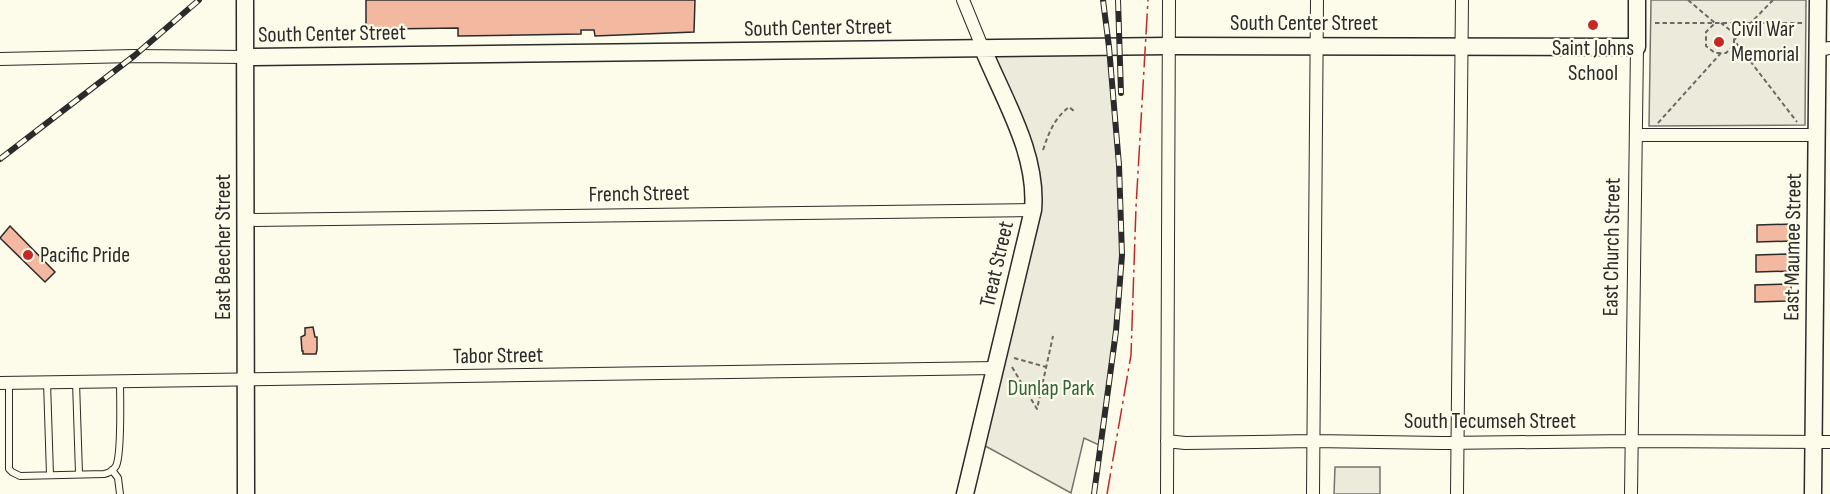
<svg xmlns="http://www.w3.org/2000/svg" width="1830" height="494" font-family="'Sofia Sans Condensed',sans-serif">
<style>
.green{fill:#ecebdb;stroke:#74746e;stroke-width:1.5}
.building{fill:#f2b8a0;stroke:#2b2b2b;stroke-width:1.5}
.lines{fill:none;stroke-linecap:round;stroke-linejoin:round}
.lane-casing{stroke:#2b2b2b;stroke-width:8}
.street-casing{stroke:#2b2b2b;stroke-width:14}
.secondary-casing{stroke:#2b2b2b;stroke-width:19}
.path{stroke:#6a6964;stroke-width:2;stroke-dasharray:4.5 3;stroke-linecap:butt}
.lane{stroke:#fdfbea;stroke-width:6}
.street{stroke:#fdfbea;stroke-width:12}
.secondary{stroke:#fdfbea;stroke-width:16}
.rail-casing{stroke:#2b2b2b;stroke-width:6}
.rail{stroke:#fdfbea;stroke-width:4;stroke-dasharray:11;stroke-linecap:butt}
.power{stroke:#c62828;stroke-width:1.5;stroke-dasharray:21 4.5 3 4.5;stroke-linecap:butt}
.poi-dot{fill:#c62828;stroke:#fdfbea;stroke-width:2}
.labels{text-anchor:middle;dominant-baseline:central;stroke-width:4.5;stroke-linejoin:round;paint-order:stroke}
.street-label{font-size:22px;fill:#2b2b2b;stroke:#fdfbea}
.poi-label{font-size:22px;fill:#2b2b2b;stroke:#fdfbea;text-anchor:start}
.park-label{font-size:22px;fill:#34623c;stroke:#fdfbea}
</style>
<rect width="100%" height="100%" fill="#fdfbea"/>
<path class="green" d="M1651 0H1806L1805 125 1649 126Z
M1109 47C1115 115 1124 187 1122 256 1120 320 1109 383 1101 446L1084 438 1071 493 978 442 1034 196 983 49Z
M1335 467H1380V494H1334Z"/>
<path class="building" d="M366 0H695L694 32 595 36 594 30H581V34L458 36V28L387 29V34L366 35Z
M1793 224V241L1757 242V225Z
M10 226 55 272 45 282 0 238Z
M1791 254 1792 271 1756 272V255Z
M1791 284V301L1755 302V285Z
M313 327 315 337H317V350L316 354H303V351H302L301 337 305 335V328Z"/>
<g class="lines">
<g class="lane-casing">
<path id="lane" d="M47 382 50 475
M76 382 79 474
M9 383V469L12 472 20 476 104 474C109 473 113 471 116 466 122 454 120 398 120 381
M112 470 118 478 120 494"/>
</g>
<g class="street-casing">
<path id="street" d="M963 0 983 49
M1818 50 1830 48
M0 59 134 56 246 57
M1636 135H1817
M246 220 1033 210
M0 383 996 368
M1167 441 1185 443 1313 441 1442 443 1631 441 1830 442
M1167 494 1169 0
M1313 494 1317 0
M1457 494 1462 0
M1631 494 1637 47"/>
</g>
<g class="secondary-casing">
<path id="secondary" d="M245 0 246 494
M246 57 1168 46 1637 47V0
M965 494 1033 210C1038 154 1004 100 983 49
M1813 494 1818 0"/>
</g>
<path class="path" d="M1688 0 1715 23 1706 32V46L1715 53H1720
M1773 0 1734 40 1797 122
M1655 23H1802
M1658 123 1721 53H1726L1734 45V33L1721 23
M1043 150C1049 132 1054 119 1069 107L1074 111
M1014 358 1046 367
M1012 367 1037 409 1053 336"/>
<use href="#lane" class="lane"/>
<use href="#street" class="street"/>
<use href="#secondary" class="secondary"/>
<g class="rail-casing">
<path id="rail" d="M1118 0 1121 93
M0 159 134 56 199 0
M1094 494 1116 331 1122 255 1119 165 1109 47 1103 0"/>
</g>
<use href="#rail" class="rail"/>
<path class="power" d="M1107 494 1131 355 1136 207 1148 0"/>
</g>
<g class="poi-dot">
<circle cx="1593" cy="25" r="6"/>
<circle cx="1719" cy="42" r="6"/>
<circle cx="28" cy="255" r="6"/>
</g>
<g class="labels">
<g class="street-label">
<text x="1304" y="23">South Center Street</text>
<text transform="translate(818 28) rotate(-1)">South Center Street</text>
<text transform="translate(332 34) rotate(-1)">South Center Street</text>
<text transform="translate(639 194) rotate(-1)">French Street</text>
<text transform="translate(223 247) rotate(-90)">East Beecher Street</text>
<text transform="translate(1612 247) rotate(-89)">East Church Street</text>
<text transform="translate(1793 247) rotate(-89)">East Maumee Street</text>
<text transform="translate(997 264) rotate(-77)">Treat Street</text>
<text transform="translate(498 356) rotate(-1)">Tabor Street</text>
<text x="1490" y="421">South Tecumseh Street</text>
</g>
<g class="poi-label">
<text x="1731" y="29">Civil War<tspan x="1731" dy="25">Memorial</tspan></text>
<text x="1593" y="48" text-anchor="middle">Saint Johns<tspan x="1593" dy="25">School</tspan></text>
<text x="40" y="255">Pacific Pride</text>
</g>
<g class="park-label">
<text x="1051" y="388">Dunlap Park</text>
</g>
</g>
</svg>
